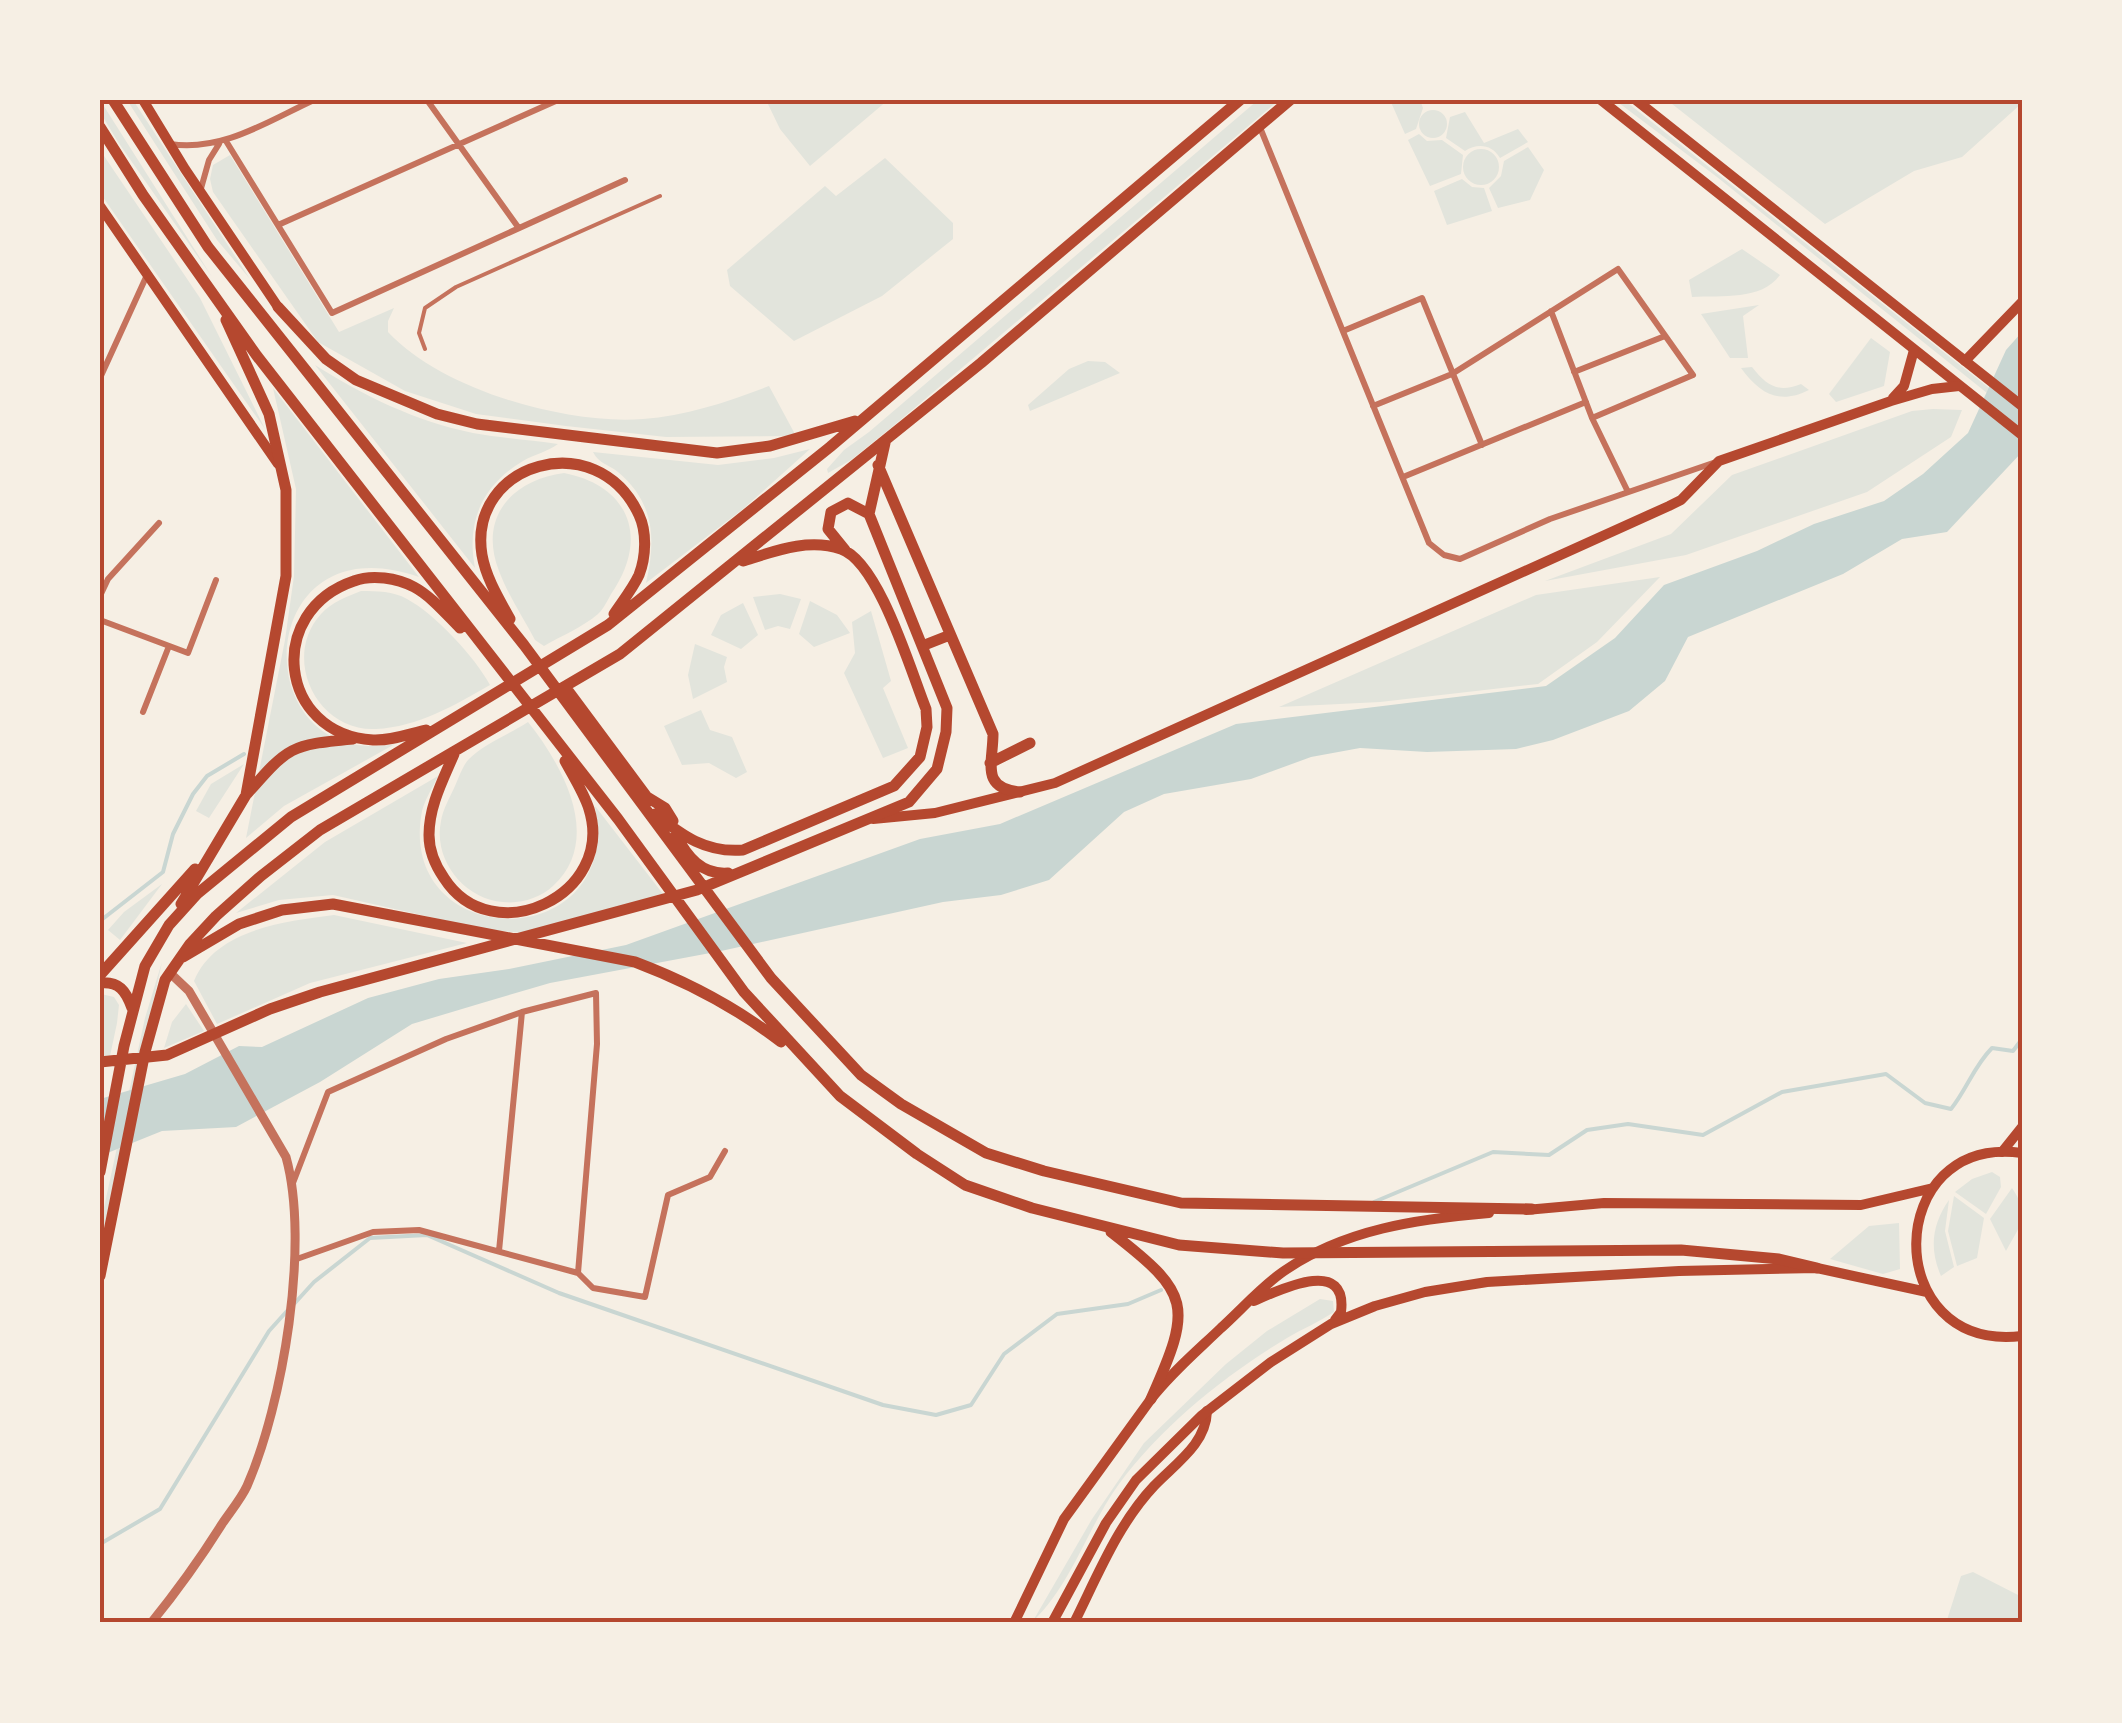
<svg xmlns="http://www.w3.org/2000/svg" width="2122" height="1723" font-family="Montserrat,sans-serif">
<style>
.green{fill:#e2e4dc}
.water{fill:#c9d6d2}
.lines{fill:none;stroke-linecap:round;stroke-linejoin:round}
.stream{stroke:#c9d6d2;stroke-width:4}
.service{stroke:#c5725c;stroke-width:4}
.minor{stroke:#c5725c;stroke-width:6}
.tertiary{stroke:#c5725c;stroke-width:9}
.secondary{stroke:#b5482f;stroke-width:10}
.primary{stroke:#b5482f;stroke-width:10}
.trunk{stroke:#b5482f;stroke-width:11}
.neatline{fill:none;stroke:#b5482f;stroke-width:4}
</style>
<rect width="100%" height="100%" fill="#f6efe4"/>
<path class="green" d="M100 100 212 277 118 142 100 112Z
M127 100H133L250 279 217 240Z
M766 100H888L810 166 780 129Z
M1258 100H1279L892 427 851 460 828 473 827 469 844 450 869 432Z
M1390 100H1420L1423 108 1416 129 1405 134Z
M1615 100H1624L2022 414V421L1717 177Z
M1667 100H2022V103L1962 157 1914 171 1825 224Z
M1419 124a14 14 0 1 1 28 0a14 14 0 1 1-28 0Z
M1465 112 1484 143 1518 129 1528 142 1500 158C1492 144 1477 143 1465 151L1446 138 1450 117Z
M1419 134 1427 141 1442 140 1463 155 1461 174 1430 186 1408 140Z
M1528 147 1544 170 1530 200 1498 208 1489 188 1501 176 1504 161Z
M1463 167a18 18 0 1 1 36 0a18 18 0 1 1-36 0Z
M100 150 200 298 265 429 100 193Z
M230 155 339 332 394 308 388 321V332C442 390 566 425 643 419 686 416 730 401 769 386L796 436 666 437 566 426 476 414 405 391 318 342 213 192 210 179 213 165Z
M885 158 953 223V239L882 296 794 341 730 286 727 270 825 186 836 196Z
M1462 179 1472 187 1484 188 1492 211 1447 225 1434 191Z
M1742 249 1780 275C1761 301 1722 295 1692 297L1689 280Z
M1759 305 1743 316 1748 358H1730L1701 314Z
M1871 338 1890 352 1884 386 1836 402 1829 394Z
M1088 361 1105 362 1120 373 1030 411 1028 405 1069 369Z
M315 365C364 396 415 421 473 433 501 438 530 440 558 444 547 452 535 454 523 461 482 485 466 522 475 568Z
M1752 367C1767 386 1778 393 1801 384L1809 390C1779 405 1760 394 1741 368Z
M273 388 419 577C250 518 244 771 395 744L284 806 246 838 285 640 294 576 296 489Z
M1933 409 1962 410 1951 437 1867 492 1686 555 1545 581 1671 534 1732 475 1912 411Z
M810 449 743 509 646 583C656 540 655 503 618 472 608 464 599 464 593 452L718 465 774 458Z
M564 473C626 485 649 533 615 588 609 596 605 608 598 614 583 627 561 636 544 646L535 640C523 617 508 595 499 571 478 517 512 480 564 473Z
M1660 577 1597 642 1538 684 1380 702 1279 707 1536 595Z
M361 591C377 591 393 591 407 599 435 614 475 657 490 685 455 705 418 727 376 729 317 732 281 658 321 614 332 602 346 597 361 591Z
M780 594 801 599 790 629 778 626 765 630 753 597Z
M810 601 837 615 850 633 814 647 799 634Z
M743 603 758 635 741 649 711 635 721 615Z
M871 611 891 681 883 688 908 748 883 758 844 673 855 653 852 622Z
M695 644 727 657 724 667 727 682 693 699 688 675Z
M701 710 710 730 732 737 747 772 736 778 709 763 682 765 664 726Z
M528 722C564 767 603 840 553 886 540 898 521 904 503 902 464 899 433 860 441 821 443 809 450 797 455 786 459 777 463 765 469 759 484 744 510 734 528 722Z
M244 764 209 818 196 811 211 784Z
M438 776C433 787 425 799 422 811 397 942 590 957 598 837 599 827 596 816 595 806L663 894 522 933 483 929 333 895 279 900 236 913 325 842Z
M162 884 120 940 108 930 124 912Z
M334 915 467 943 310 983 217 1024 194 981C215 929 287 921 334 915Z
M162 962 100 1246V1226L145 1018Z
M101 994 114 997 119 1005 117 1023 110 1056 100 1057Z
M186 1004 204 1031 164 1048 172 1022Z
M1992 1172 2000 1177 2001 1187 1986 1214 1955 1192 1972 1179Z
M2012 1188C2031 1216 2020 1225 2006 1251L1990 1219Z
M1954 1196 1984 1218 1977 1258 1957 1266 1948 1231Z
M1949 1200 1945 1231 1954 1267 1941 1276C1929 1249 1932 1224 1949 1200Z
M1899 1223 1900 1269 1883 1274 1830 1259 1869 1226Z
M1320 1299 1333 1301 1334 1312C1319 1322 1302 1329 1287 1338 1224 1376 1162 1426 1119 1484 1087 1528 1072 1584 1033 1621L1092 1519 1144 1443 1226 1364 1267 1331Z
M1973 1572 2022 1597V1623H1946L1961 1576Z"/>
<path class="water" d="M2022 332V452L1947 532 1902 539 1843 574 1688 637 1665 681 1629 711 1553 740 1516 749 1427 752 1360 748 1311 757 1251 779 1164 794 1124 812 1049 880 1001 895 943 902 721 951 550 983 482 1003 412 1024 320 1082 236 1127 162 1131 100 1156V1099L185 1074 239 1046 262 1047 368 998 439 979 509 969 626 945 920 839 1000 824 1236 724 1546 686 1615 638 1664 585 1757 551 1814 524 1884 501 1923 474 1968 433 2006 350Z"/>
<g class="lines">
<path class="stream" d="M100 921 163 872 173 834 193 794 207 776 244 754
M1374 1202 1493 1152 1549 1155 1587 1130 1628 1124 1703 1135 1782 1092 1886 1074 1925 1103 1951 1109C1967 1089 1974 1066 1992 1048L2013 1051 2022 1039
M294 1304 314 1282 370 1238 427 1235 559 1293 883 1405 936 1415 971 1405 1004 1354 1057 1314 1128 1304 1161 1290
M100 1544 160 1509 269 1331 287 1311"/>
<path class="service" d="M425 349 419 333 425 308 456 287 660 196"/>
<path class="minor" d="M427 100 518 227
M1259 125 1429 543 1444 555 1460 559 1550 519 1713 463
M226 141 332 313 625 180
M170 144C223 152 268 121 314 100
M200 192 209 160 219 144
M278 225 558 100
M1551 311 1592 418 1628 492
M1343 331 1422 298 1482 445
M1574 372 1665 336
M100 378 147 275
M1373 406 1452 374 1618 269 1693 375 1592 418
M1403 477 1586 402
M100 596 108 579 159 523
M100 620 188 653 216 580
M143 712 169 646
M293 1183 328 1092 446 1039 522 1012 596 993 597 1044 578 1273 419 1230 373 1232 294 1260
M499 1251 522 1012
M578 1273 593 1288 645 1297 668 1195 710 1177 725 1151"/>
<path class="tertiary" d="M151 1623C177 1591 200 1559 222 1524 230 1512 241 1499 247 1486 283 1404 310 1244 286 1157L189 991 170 973"/>
<path class="secondary" d="M143 100 185 169 278 307
M1601 100 2022 435
M1636 100 2022 406
M100 206 278 464
M2002 1152 2022 1127
M1074 1623C1097 1577 1118 1524 1154 1486 1176 1463 1206 1444 1207 1411"/>
<path class="primary" d="M1965 361 2022 302
M1893 398 1904 386 1914 350
M873 819 935 813 1055 783 1669 506 1681 500 1719 461 1891 401 1932 389 1959 386
M2022 1153C1883 1133 1879 1353 2022 1336
M1526 1210 1604 1203 1861 1205 1933 1188
M1254 1301C1279 1290 1348 1256 1341 1312L1335 1320
M1014 1623 1064 1519 1151 1399C1172 1372 1197 1351 1221 1328 1242 1309 1261 1287 1284 1271 1345 1229 1418 1219 1489 1213
M1052 1623 1106 1523 1136 1480 1201 1416 1271 1362 1331 1324 1375 1306 1425 1292 1487 1282 1679 1271 1817 1268 1927 1292"/>
<path class="trunk" d="M113 100 208 247 524 645 771 978 861 1075 901 1104 986 1153 1044 1171 1181 1203 1532 1209
M100 127 143 195 257 356 618 819 744 992 840 1096 917 1154 965 1185 1032 1208 1179 1245 1283 1253 1681 1250 1779 1259 1817 1268
M278 307 326 359 356 380 437 414 477 424 717 453 770 446 855 421
M878 465 993 734C993 763 980 788 1020 792
M845 550 828 529 831 512 848 503 869 514
M510 619C499 599 486 578 482 555 467 463 597 424 639 515 647 532 646 557 639 575 633 588 622 602 614 614
M922 646 950 635
M558 690 569 692 647 797 665 808 673 821
M426 730C409 734 390 741 373 740 278 734 265 611 354 581 372 574 397 578 414 587 431 596 446 614 460 628
M454 754C443 780 429 806 429 835 429 850 435 865 444 878 492 953 616 895 589 809 584 793 573 776 565 761
M990 763 1030 743
M247 794C289 746 290 745 353 739
M655 814C683 836 706 853 743 850L894 786 920 757 927 727 926 709C911 672 879 562 841 549 808 538 775 551 743 561
M676 835C687 857 702 875 728 873
M181 904 246 795 286 576V490L269 414 226 320
M183 957 239 924 282 910 333 904 635 962C688 982 737 1008 781 1042
M100 975 195 869
M100 983C119 981 126 991 132 1008
M100 1062 167 1055 270 1009 320 992 697 890 909 802 937 769 946 732 947 708 869 514 885 443
M100 1172 124 1046 145 966 169 925 197 894 291 817 608 625 830 447 1240 100
M1111 1232C1191 1294 1193 1305 1151 1399
M100 1276 145 1052 165 980 190 944 216 916 261 876 320 830 620 654 981 363 1290 100"/>
</g>
<rect width="2122" height="1723" fill="none" stroke="#f6efe4" stroke-width="205"/>
<rect x="102" y="102" width="1918" height="1518" class="neatline"/>
</svg>
